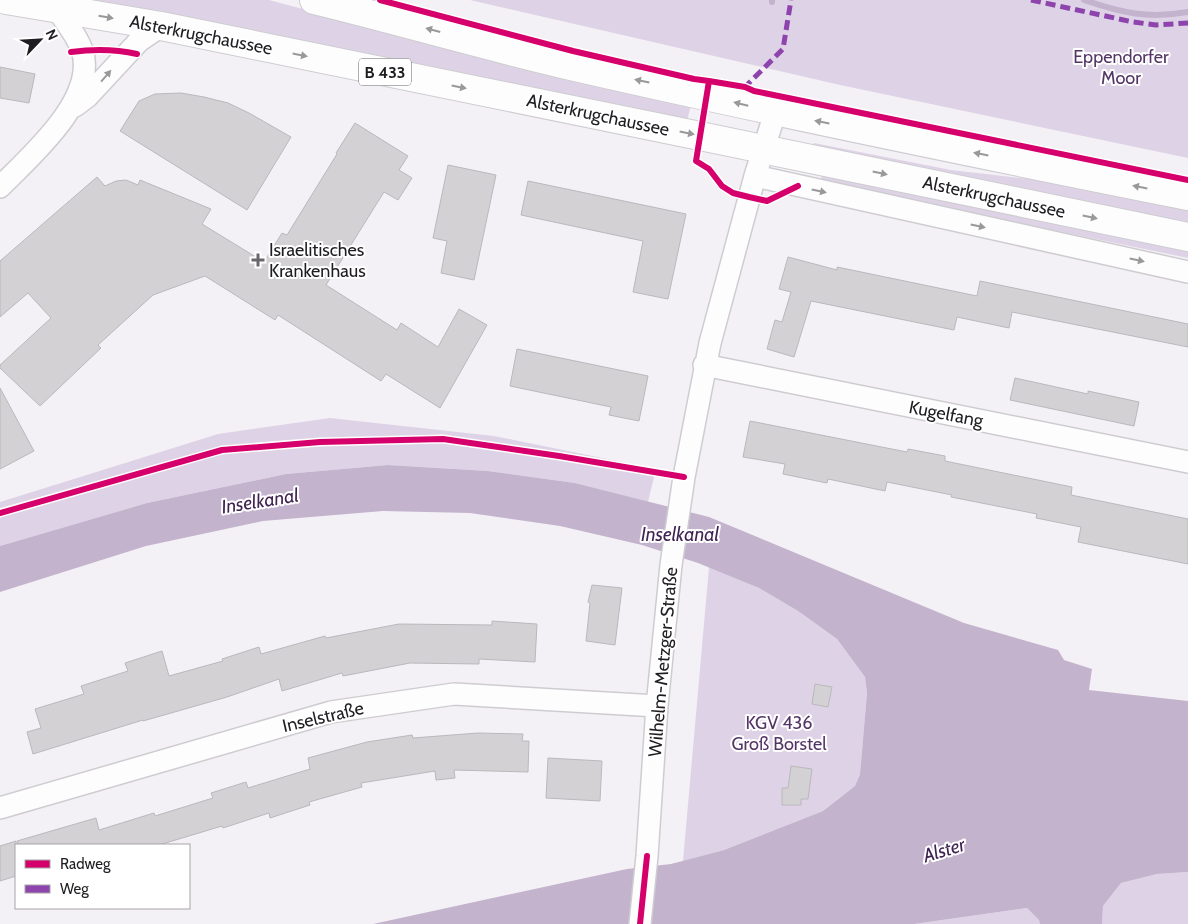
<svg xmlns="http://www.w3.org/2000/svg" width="1188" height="924" font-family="Cabin,sans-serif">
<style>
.green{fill:#ded3e6}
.water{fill:#c3b3cd}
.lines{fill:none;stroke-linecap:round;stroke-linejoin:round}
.stream{stroke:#c3b3cd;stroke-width:6}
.building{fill:#d3d1d4;stroke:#bab8bc}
.minor-casing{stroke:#ceccd0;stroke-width:24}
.primary-casing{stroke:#ceccd0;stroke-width:30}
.minor{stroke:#fdfdfe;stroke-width:21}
.primary{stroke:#fdfdfe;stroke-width:28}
.quiet{stroke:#8e44ad;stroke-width:5;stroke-dasharray:10 5;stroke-linecap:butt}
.cycleway-casing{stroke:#fff;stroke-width:9}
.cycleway{stroke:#d6006c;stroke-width:6}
.oneway{fill:#99989b}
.poi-dot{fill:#6a676c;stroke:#fff;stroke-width:2}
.labels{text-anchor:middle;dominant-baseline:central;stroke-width:4;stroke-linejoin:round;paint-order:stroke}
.shield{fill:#fff;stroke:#626164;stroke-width:1}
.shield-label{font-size:16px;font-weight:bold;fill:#1f1d21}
.street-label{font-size:18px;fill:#1f1d21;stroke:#fff}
.park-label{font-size:18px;fill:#543666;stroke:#fff}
.poi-label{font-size:18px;fill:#1f1d21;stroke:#fff;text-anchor:start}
.water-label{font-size:19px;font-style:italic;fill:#402352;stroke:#fff}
</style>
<rect width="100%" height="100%" fill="#f4f1f6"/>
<path class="green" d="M76 0H269L515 65 691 105 687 121Z
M470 0H1188V158L840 85Z
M814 143 951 170 1080 185 1188 207V226L810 148Z
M822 168 1188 246V258L821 182Z
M330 418 494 436 656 469 648 502 575 483 488 471 388 465 286 474 147 503 0 546V502L218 434Z
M709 567 759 588 798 611 837 639 865 677 867 693 860 774 855 786 823 811 724 850 683 861Z
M1188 872V924H1102L1103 906 1121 883 1157 874Z
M1027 908 1039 920 1040 924H914Z"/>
<path class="water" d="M388 465 488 471 575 483 709 517 964 623 1058 650 1064 660 1092 669 1089 690 1188 701V872L1157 874 1121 883 1103 906 1102 924H1040L1039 920 1027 908 914 924H373L627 869 671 864 724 850 823 811 855 786 860 774 867 693 865 677 837 639 798 611 759 588 698 563 642 545 560 526 470 513 383 511 263 521 146 546 0 592V546L147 503 286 474Z"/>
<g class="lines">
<path class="stream" d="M1084 0C1122 13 1148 19 1188 12
M772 2V0"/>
</g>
<path class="building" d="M0 67 35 74 29 103 0 98Z
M181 93 204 97 228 103 249 113 291 137 247 210 120 131 139 101 155 94Z
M355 123 408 156 399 170 412 178 398 200 384 192 326 285 397 330 401 323 438 347 459 309 487 325 440 408 386 374 381 381 278 315 275 320 205 276 153 295 98 345 101 348 40 406 0 368V365L51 318 28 293 0 317V261L97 177 105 186 116 181 126 180 138 185 140 180 211 209 202 224 264 262 282 233 287 235 337 154 336 153Z
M448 165 496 175 474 280 441 273 447 241 433 238Z
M528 181 686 214 668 299 633 292 643 241 521 215Z
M788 257 837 270V267L977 296 980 281 1188 324V347L1012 312 1009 328 957 317 954 330 811 301 794 357 767 349 775 320 782 322 791 292 779 289Z
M517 349 648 376 639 421 609 415 611 407 510 386Z
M1015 378 1088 394V391L1139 402 1134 426 1010 400Z
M0 388 34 451 0 469Z
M750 421 907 452 908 449 945 456V461L1072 487 1071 495 1188 519V564L1078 542 1081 527 1036 518 1037 514 951 497 952 495 887 482 885 491 828 479 827 483 783 474 785 464 743 457Z
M592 585 622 588 615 645 586 641 590 603 588 602Z
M492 621 537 624 535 662 479 659V664L410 663 343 676 342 673 282 691 279 679 227 697 143 721V720L33 754 27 732 41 728 35 709 84 694 81 686 128 671 125 663 162 651 169 676 223 661 222 659 259 647 261 654 325 636 326 638 399 624 492 625Z
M815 684 832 687 828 707 812 704Z
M478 733 523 734 522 741H529L528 772 454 770 455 778 436 780 435 771 361 783 362 787 309 802 310 805 270 818 269 813 223 828 222 826 159 845H18L17 841 96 818 99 830 154 813 155 816 213 798 211 793 246 782 248 788 310 769 308 758 367 742 412 735 413 738Z
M548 758 602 761 600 801 546 798Z
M791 766 812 769 808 799H801V805H782V788H788Z
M16 841V876L0 881V846Z"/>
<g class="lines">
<g class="minor-casing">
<path id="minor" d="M75 106 87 97 139 41 161 26
M755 176 1188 272
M0 187C31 156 98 98 82 50 76 34 65 21 56 8
M704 365 1188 462
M0 808 331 712 454 694 657 706
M640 924 647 856 657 706 671 565 684 477 710 343 755 176 775 113"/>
</g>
<g class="primary-casing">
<path id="primary" d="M6 0 161 26 700 136 1188 237
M314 0C400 21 485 46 571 66 776 113 982 155 1188 196"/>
</g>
<use href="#minor" class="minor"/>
<use href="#primary" class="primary"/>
<path class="quiet" d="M1031 0 1133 22 1156 25 1188 23
M743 87H745L783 49 791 0"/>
<g class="cycleway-casing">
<path id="cycleway" d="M380 0 573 51 694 79 709 81
M71 52C93 49 115 49 137 54
M798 186 767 201 749 197 733 193 722 186 709 169 696 161 709 81 745 87 754 91 1188 180
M0 513 222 450 320 442 443 439 559 456 684 477
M640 924 647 856"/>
</g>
<use href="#cycleway" class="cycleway"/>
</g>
<defs><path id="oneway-solid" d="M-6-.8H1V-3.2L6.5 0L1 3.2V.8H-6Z" transform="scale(1.25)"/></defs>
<g class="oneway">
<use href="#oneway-solid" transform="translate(106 17) rotate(10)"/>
<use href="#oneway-solid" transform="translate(433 30) rotate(-165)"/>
<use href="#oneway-solid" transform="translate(300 55) rotate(11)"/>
<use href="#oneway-solid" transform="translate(106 76) rotate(-49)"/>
<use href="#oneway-solid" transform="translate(642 81) rotate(-168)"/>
<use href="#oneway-solid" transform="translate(459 87) rotate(11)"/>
<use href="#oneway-solid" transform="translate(741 104) rotate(-166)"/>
<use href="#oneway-solid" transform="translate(822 122) rotate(-169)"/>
<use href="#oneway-solid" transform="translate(687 133) rotate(11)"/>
<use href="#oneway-solid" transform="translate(981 154) rotate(-169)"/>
<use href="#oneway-solid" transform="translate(880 173) rotate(12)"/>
<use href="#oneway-solid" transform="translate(1140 187) rotate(-169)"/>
<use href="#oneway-solid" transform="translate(819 191) rotate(12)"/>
<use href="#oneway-solid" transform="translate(1090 217) rotate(12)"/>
<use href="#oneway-solid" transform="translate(978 226) rotate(12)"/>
<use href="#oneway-solid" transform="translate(1137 260) rotate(12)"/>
</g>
<path class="poi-dot" d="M255.5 252.5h5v5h5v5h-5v5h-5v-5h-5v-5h5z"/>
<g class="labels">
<rect class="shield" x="359" y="58.5" width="52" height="27" rx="4"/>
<g class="shield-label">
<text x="385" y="72">B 433</text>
</g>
<g class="street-label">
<text transform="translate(201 35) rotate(11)">Alsterkrugchaussee</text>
<text transform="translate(598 115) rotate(12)">Alsterkrugchaussee</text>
<text transform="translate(994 197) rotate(12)">Alsterkrugchaussee</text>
<text transform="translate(946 414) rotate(11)">Kugelfang</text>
<text transform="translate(663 662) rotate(-85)">Wilhelm-Metzger-Straße</text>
<text transform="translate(323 717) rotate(-13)">Inselstraße</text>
</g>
<g class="park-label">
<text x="1121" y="57">Eppendorfer<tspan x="1121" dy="21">Moor</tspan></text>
<text x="779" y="723">KGV 436<tspan x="779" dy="21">Groß Borstel</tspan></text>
</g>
<g class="poi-label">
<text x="269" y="250">Israelitisches<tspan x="269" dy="21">Krankenhaus</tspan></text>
</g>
<g class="water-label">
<text transform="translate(260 501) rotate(-9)">Inselkanal</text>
<text x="680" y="534">Inselkanal</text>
<text transform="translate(944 850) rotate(-17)">Alster</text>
</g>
</g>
<rect x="15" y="844" width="175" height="65" fill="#ffffff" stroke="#a5a5a6"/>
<rect x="25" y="860" width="25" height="8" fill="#d6006c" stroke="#a5a5a6"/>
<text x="60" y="869" font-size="15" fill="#1f1d21">Radweg</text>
<rect x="25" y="885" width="25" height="8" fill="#8e44ad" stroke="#a5a5a6"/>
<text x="60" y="894" font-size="15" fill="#1f1d21">Weg</text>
<g transform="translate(40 40) rotate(65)" stroke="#ffffff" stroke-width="4" paint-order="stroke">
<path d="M0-4L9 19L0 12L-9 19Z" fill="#1f1d21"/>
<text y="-8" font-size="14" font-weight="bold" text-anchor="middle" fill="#1f1d21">N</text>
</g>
</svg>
